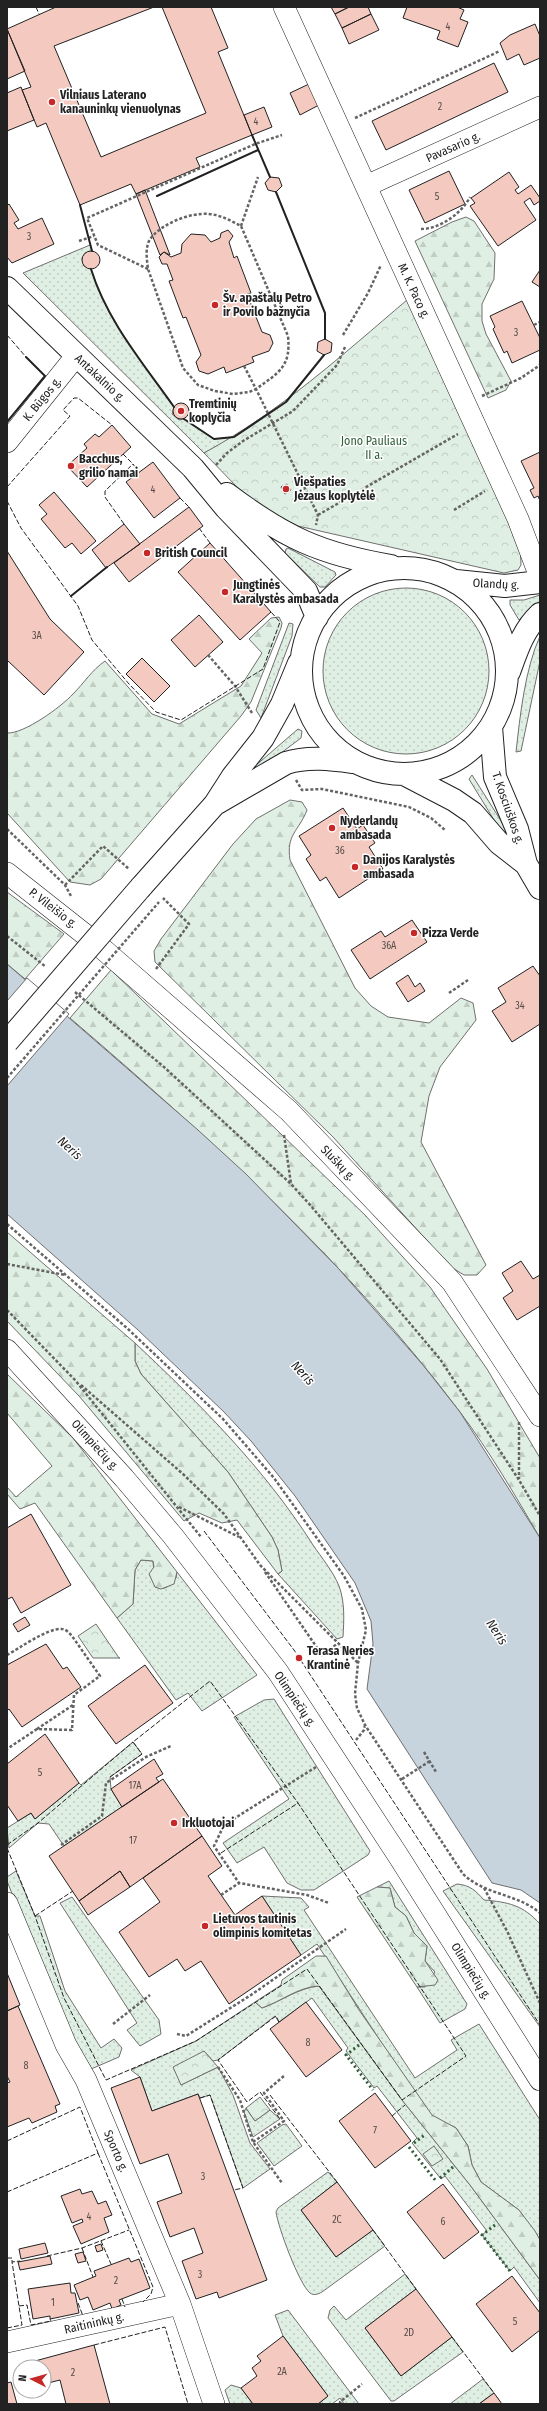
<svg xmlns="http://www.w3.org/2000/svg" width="547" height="2411" font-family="'Fira Sans Condensed',sans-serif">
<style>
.grass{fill:url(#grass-dots);stroke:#6f6f6f}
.forest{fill:url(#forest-firs);stroke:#6f6f6f}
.park{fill:url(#park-crowns);stroke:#6f6f6f}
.water{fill:#c7d3dd;stroke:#6f6f6f}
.pier{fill:#fff;stroke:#6f6f6f}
.building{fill:#f3c9c0;stroke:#222}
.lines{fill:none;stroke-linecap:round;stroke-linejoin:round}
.minor-casing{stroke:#222;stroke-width:22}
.major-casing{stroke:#222;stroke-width:24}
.path{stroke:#646464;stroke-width:2.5;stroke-dasharray:3 2;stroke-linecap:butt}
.minor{stroke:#fff;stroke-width:21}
.major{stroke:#fff;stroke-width:22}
.major-bridge-casing{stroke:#222;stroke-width:24;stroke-linecap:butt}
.path-bridge{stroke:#646464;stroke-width:2.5;stroke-dasharray:3 2;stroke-linecap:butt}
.major-bridge{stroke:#fff;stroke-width:22}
.hedge{stroke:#2f5e38;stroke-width:3;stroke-dasharray:2 3;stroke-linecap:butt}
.fence{stroke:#222;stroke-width:1;stroke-dasharray:5 2;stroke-linecap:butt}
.wall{stroke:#222;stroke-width:2}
.poi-dot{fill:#c62828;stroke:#fff;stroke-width:1.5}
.labels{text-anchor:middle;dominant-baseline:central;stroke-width:3;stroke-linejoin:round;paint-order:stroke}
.number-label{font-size:10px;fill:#564c4a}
.poi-label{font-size:12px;font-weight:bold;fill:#222;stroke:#fff;text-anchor:start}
.street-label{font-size:12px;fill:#222;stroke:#fff}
.park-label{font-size:12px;fill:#2f5e38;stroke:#fff}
.water-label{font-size:13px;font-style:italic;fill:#222;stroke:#fff}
</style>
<defs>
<pattern id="grass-dots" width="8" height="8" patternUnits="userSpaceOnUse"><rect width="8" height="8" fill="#e0efe3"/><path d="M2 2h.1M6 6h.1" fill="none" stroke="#c0cdc2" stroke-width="1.8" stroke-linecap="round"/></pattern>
<pattern id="forest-firs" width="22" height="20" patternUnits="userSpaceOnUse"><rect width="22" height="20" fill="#e0efe3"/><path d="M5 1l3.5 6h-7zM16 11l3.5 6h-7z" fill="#c0cdc2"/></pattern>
<pattern id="park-crowns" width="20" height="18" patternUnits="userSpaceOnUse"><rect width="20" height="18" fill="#e0efe3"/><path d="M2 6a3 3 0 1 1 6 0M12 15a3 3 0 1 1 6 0" fill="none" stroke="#c0cdc2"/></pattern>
</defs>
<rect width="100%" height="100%" fill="#fff"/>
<path class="grass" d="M90 245 92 251 85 253 82 259 84 266 91 269C107 321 143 363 174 407L172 414 179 420 184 419 214 439 234 437 204 453 23 273Z
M288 548 335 572 336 575 325 587H320L285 553 286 549Z
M323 671a83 83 0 1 1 166 0a83 83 0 1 1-166 0Z
M540 595V603L519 620 510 605V600H524Z
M289 623 293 624 292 636 261 718 256 710Z
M540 636V661L521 751 516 752C520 716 525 669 540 636Z
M298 729 302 731 301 738 257 771H253L254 767Z
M472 775 510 835 505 838 469 779Z
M135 1343C201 1405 264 1468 313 1545 321 1557 333 1571 339 1586 345 1602 344 1620 343 1637L337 1639 278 1574 282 1571 278 1550 272 1537 228 1472 141 1374 135 1361Z
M141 1560 153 1561 155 1587C166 1591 169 1586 176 1578L177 1572 257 1675 202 1711 188 1693 176 1700 117 1618 133 1604 135 1570Z
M274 1699 370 1851 368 1855 314 1890H301L287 1883 264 1847 237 1863 223 1843 289 1799 234 1717 264 1700Z
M133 1742 142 1754 110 1777 111 1789 122 1807 64 1846 49 1824 38 1823 9 1848 7 1828 31 1813 35 1819 79 1783 81 1785Z
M16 1871 35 1916H40L65 1991 101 2048 114 2039 122 2048 119 2057 91 2069 86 2067 53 1996 7 1881V1877Z
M389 1881 467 2004 465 2009 440 2023 417 1987H425L435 1972 425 1961 427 1946 414 1933 406 1916 395 1907 390 1888 377 1887Z
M457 1884C470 1885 476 1891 484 1900 508 1902 523 1905 540 1924V2027L443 1891Z
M262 1896 301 1898 309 1907 304 1910 415 2078 457 2050 451 2040 479 2024 540 2120V2240L519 2210 481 2182 472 2165 468 2146 456 2128 432 2116 400 2071 317 1944 301 1955Z
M72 1897 159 2020 161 2034 140 2046 127 2030 137 2023 60 1903Z
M319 1986 402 2100 470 2185 540 2280V2303L514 2267 510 2271 482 2235 487 2231 445 2176 441 2179 412 2143 417 2138 377 2086 374 2088 346 2051 348 2048 312 1998 279 2022 275 2016 218 2060 213 2061 204 2051 181 2085 218 2067 233 2095 250 2143 270 2169 243 2188 210 2095 200 2098 198 2094 152 2111 140 2077 131 2070 196 2041 255 2002 262 2008C282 2001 298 1988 319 1986Z
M246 2108 255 2121 270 2110 280 2119 253 2137 244 2112Z
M286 2124 302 2146 274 2166 257 2143 282 2125Z
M328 2172 337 2182 301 2210 336 2257 373 2230 385 2246 322 2292C318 2294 314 2296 310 2293 299 2284 278 2227 276 2212L278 2208Z
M405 2274 416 2289 365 2328 401 2376 452 2337 463 2352 394 2401H391L328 2318 330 2310 334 2306 346 2320Z
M288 2310 359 2404H344L340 2398 332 2404H318L328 2396 283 2336 275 2315Z
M483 2379 494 2393 479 2404H450Z
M231 2385 241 2388 253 2404H230L225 2390Z"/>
<path class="forest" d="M466 217 474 221 495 253 494 279 482 304V321L486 334 511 381 506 390 488 398 415 241 452 222Z
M279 617 282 623 281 628 251 702 241 716 101 879 90 885 70 882 7 813V733C24 734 61 707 73 694 84 683 92 670 105 661L152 714 179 724 241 686 262 653 249 639 271 618Z
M290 800 302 802 307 810C299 831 286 834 290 860L355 988 371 1006 388 1017 429 1023 461 998 473 1003 476 1020 440 1067 429 1096 421 1142 486 1265 477 1275H464L451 1267 333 1137 155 962 154 951 161 939 233 844 256 819Z
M7 892 64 934 25 979 7 964Z
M111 970 365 1215 430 1287 487 1369 540 1458V1538C515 1495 490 1452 460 1412 349 1264 210 1138 70 1018Z
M7 1232 135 1343V1361L141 1374 228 1472 272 1537 278 1550 282 1571 278 1574 237 1520 222 1523 199 1513 184 1521 79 1396 7 1321Z
M7 1374 73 1438 177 1572 174 1584 161 1589 155 1587 149 1574 154 1567 153 1561 141 1560 135 1570 133 1604 117 1618 35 1503 20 1509 7 1494V1487L16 1497 52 1466 7 1413Z
M377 1887 390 1888 395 1907 406 1916 414 1933 427 1946 425 1961 438 1980 435 1985 417 1987 357 1897Z
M316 1956H326L359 2010 432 2115 456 2128 468 2146 472 2165 481 2182 519 2210 535 2231 540 2240V2280L470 2185 402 2100 319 1986C298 1987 282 2001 262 2008L255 2002 281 1985 282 1980Z"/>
<path class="park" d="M407 300 520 541 521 565 518 570 504 573 298 526 262 508 237 487 204 453C281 411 341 356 407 300Z
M96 1624 119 1658H120H93L78 1636Z
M204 2051 218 2067 181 2085 173 2067Z
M260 2097 270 2110 255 2121 246 2108Z
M434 2146 443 2159 432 2166 423 2154Z"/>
<path class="water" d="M7 964 198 1130 246 1174 338 1268 423 1365 460 1412 540 1538V1903L521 1890 492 1883 367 1689 373 1644 371 1621 355 1583 295 1496 251 1441 224 1412 138 1330 7 1214Z"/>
<path class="pier" d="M27 978 69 1014 7 1086V1001Z"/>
<path class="building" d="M56 7H154L54 46 101 157 206 113 162 7H211L228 48 218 52 252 135 196 158 200 167 136 194 131 184 80 205 46 123 37 127 22 90 31 87 7 29Z
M331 7H349L335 14Z
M349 7H368L371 14 342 28 335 14Z
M407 7H457L464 10 460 19 468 22 458 47 437 39 440 31 403 18Z
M371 14 379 30 349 44 342 28Z
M535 24 540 36V58L524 65 519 54 507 60 500 43 510 35Z
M7 29 25 71 7 79Z
M494 63 508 92 386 150 372 121Z
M309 84 319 105 300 115 290 93Z
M21 87 34 120 7 131V93Z
M264 107 272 127 252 135 244 115Z
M449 171 465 204 425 223 409 190Z
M509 172 519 187 515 190 518 194 531 185 540 198V201L534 205 530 198 524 202 536 220 498 246 470 206 475 203 471 198Z
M270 177 279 178 282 186 276 192 268 190 265 183Z
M145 190 170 255 164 252 160 255 136 194Z
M9 204 19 220 14 223 18 229 42 218 54 244 12 263 7 257V206Z
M228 230 233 236 229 242 234 258 237 256 251 293 247 294 262 332 270 335 273 343 269 351 252 357 254 362 226 373 224 367 208 374 199 371 196 362 201 355 186 317 183 318 169 281 173 280 167 264H162L159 257 164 252 171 257 181 253 182 244 191 234 205 235 211 242 220 238 221 233Z
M82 260a9 9 0 1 1 18 0a9 9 0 1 1-18 0Z
M540 270V287L532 282Z
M522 301 540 338V350L512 363 507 351 504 353 493 329 495 327 490 316Z
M325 339 332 343 331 352 324 355 317 351 318 342Z
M173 411a8 8 0 1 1 16 0a8 8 0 1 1-16 0Z
M112 425 131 447 87 487 67 466 87 448 84 444 95 434 99 437Z
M540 452V501L538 496 534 498 530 490 534 488 521 461Z
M153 462 180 498 154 518 126 482Z
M287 484 291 490 285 494 281 487Z
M54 492 96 541 81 554 72 543 65 548 41 519 47 514 39 505Z
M189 507 203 526 129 582 114 563Z
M124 524 140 544 106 568 92 550Z
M210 543 271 612 240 640 178 572Z
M7 551 50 619 84 652 44 695 7 660Z
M199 615 223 642 195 667 171 640Z
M142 658 170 686 154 702 126 674Z
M343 808 357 829 363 825 375 843 369 847 383 869 339 898 326 877 320 881 306 859 311 855 299 836Z
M412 920 427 942 370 979 351 950 381 931 385 937Z
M533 966 540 976V1024L512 1042 492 1011 506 1002 498 988Z
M408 975 415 987 420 983 425 991 408 1002 396 983Z
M521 1261 533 1279 540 1275V1306L517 1320 503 1298 513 1291 502 1273Z
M31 1514 71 1585 21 1613 12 1597 8 1599 7 1597V1528Z
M25 1617 30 1625 18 1632 13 1624Z
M46 1644 63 1669 67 1667 81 1687 22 1727 9 1709 7 1711V1665Z
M145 1665 173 1703 116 1744 88 1706Z
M45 1734 79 1783 35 1819 31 1813 18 1821 7 1805V1764Z
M154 1759 163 1774 156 1778 159 1782 122 1807 111 1789Z
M163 1779 202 1836 130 1887 120 1871 79 1901 49 1856Z
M202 1836 222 1866 208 1876 235 1915 262 1896 301 1955 229 2004 201 1961 185 1971 177 1959 149 1977 119 1932 160 1902 143 1878Z
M120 1871 130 1887 88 1915 79 1901Z
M7 1973 20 2005 7 2011Z
M306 2002 342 2050 306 2077 270 2029Z
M18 2006 60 2104 55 2106 57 2112 32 2123 29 2118 7 2127V2083L10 2082 7 2076V2011Z
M140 2077 152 2111 198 2094 267 2280 219 2298 217 2292 196 2299 182 2261 203 2253 194 2228 170 2237 157 2202 182 2193 168 2154 140 2164 111 2088Z
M375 2093 411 2141 375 2168 339 2121Z
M337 2182 373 2230 336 2257 301 2210Z
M443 2184 479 2232 444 2259 407 2212Z
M80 2189 82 2194 92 2191 98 2204 106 2201 112 2215 104 2218 109 2232 81 2244 73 2226 83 2222 82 2219 72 2223 61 2196Z
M45 2243 48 2253 21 2259 19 2249Z
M101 2244 103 2250 97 2252 95 2246Z
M83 2252 86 2261 78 2263 75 2254Z
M50 2256 52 2264 20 2270 18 2262Z
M129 2258 131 2262 139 2259 150 2288 119 2300 121 2305 112 2309 110 2303 93 2310 88 2297 80 2300 74 2285 96 2276 94 2271Z
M512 2276 540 2313V2330L512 2352 476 2304Z
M70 2283 71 2293H75L79 2313 50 2319V2316L33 2319 28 2289Z
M416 2289 452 2337 401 2376 365 2328Z
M283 2336 328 2396 318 2404H253L241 2388 257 2376 252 2368 261 2361 257 2356Z
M94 2345 110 2404H66L60 2380 44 2384V2367H36L35 2361Z
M11 2382 17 2404H7V2383Z
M494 2393 502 2404H479Z"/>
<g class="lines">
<g class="minor-casing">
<path id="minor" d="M284 7 518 519 540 577
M366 186 540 107
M7 442 76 356
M7 873 97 944 289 1111 452 1282 540 1416
M7 1350 124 1478 173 1536 278 1672 399 1857 540 2080
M7 1903 66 2045 86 2080 180 2304 214 2404
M7 2342 180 2304"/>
</g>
<g class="major-casing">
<path id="major" d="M7 288 193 468 226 508 306 591 317 617
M227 494C284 537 320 554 391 566
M301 671a103 103 0 1 1 206 0a103 103 0 1 1-206 0Z
M456 581 505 586 540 582
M509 672C517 650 523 630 540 614
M491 727 495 777 517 829 526 864 540 888
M406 775 454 800 473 813 499 843 526 864
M217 803 286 763C308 756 331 759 353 762
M141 887 215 804 233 776 263 738 282 704 299 663"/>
</g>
<path class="path" d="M355 118 500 51
M241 226 258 177
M421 229C440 229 462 213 470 197
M79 241 94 236
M148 269 98 245 87 218 255 144 282 135
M534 325 540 322
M343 335 368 293 381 265
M244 366 256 389 249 392 233 394 215 391 198 385 183 368 148 269C147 260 145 250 149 241 159 224 191 212 209 214 221 215 231 221 241 226L288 336C291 366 280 372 256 389L318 515 316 525
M482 396 521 378 540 365
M216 465 227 453 243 441 293 411 337 365 345 347
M454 510 485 491
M318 515 458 434
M208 655 235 686 252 713
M296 780 302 790 322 789 409 807 431 818 445 830
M7 829 65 885 71 896
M65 885 103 846 129 869
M7 936 46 967
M156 969 189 924 163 898
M75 992 164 1067 291 1184 311 1206 440 1359 519 1480 540 1516
M449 993 468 980
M284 1135 291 1184
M7 1224 128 1329 223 1419 274 1478 344 1576 362 1609 366 1630 358 1663 355 1694 357 1708 365 1725 463 1874C485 1895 518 1894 540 1913
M7 1264 65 1275
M7 1310 75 1380 201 1537
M81 1385 183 1474 224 1514 260 1565 358 1663
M519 1422V1479
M179 1507 239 1537
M265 1572 322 1655 337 1644
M7 1655C20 1648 47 1628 62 1629 66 1629 69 1633 72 1636L100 1676 74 1695 72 1730 37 1729 7 1749
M37 1729 73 1705
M356 1740 364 1730 365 1725
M424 1752 436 1772
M316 1767 224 1825 214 1846 239 1883 307 1895 329 1903
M402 1779 430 1761
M61 1845 102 1816 106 1783 146 1757 171 1746
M484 1888 507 1931 540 2003
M221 1895 239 1883
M113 2024 150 1995
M177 2034 186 2036 251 1995 346 1929
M218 2067 240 2100 253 2142 282 2183
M253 2142 284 2121 264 2093 284 2076
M341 2404 340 2402 362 2384"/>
<use href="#minor" class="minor"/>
<use href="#major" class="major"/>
<g class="major-bridge-casing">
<path id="major-bridge" d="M7 1042 141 887"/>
</g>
<path class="path-bridge" d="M7 1078 159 902"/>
<use href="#major-bridge" class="major-bridge"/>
<path class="hedge" d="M359 2045 346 2055 373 2090
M414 2143 426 2134
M409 2147 436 2181
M440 2178 453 2167
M495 2225 482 2235 510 2271"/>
<path class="fence" d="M36 7 39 14
M7 335 26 357
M123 454 133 464
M7 487 70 416 63 410 74 398H78L112 425
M180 498 189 507
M7 501 21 528 78 606 92 640 129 684 156 712 181 720 263 669 280 622 271 612
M124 524 105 497V491L133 464 139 473
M199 528 210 543
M204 1531 294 1650 540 2025
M110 1777 142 1754 133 1742 210 1681 298 1803
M7 1845 38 1823 133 1742
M7 1848 35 1916 64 1998 106 2080 196 2041 307 1969 402 2100 466 2056 298 1803 221 1853
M35 1916 73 1891
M279 2022 276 2016 218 2060 247 2102 260 2092 280 2119
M270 2095 337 2182
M200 2098 210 2095 243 2188 234 2190
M392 2116 405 2105
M7 2141 80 2107 98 2153 7 2192
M98 2153 153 2287 151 2294 143 2302
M373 2230 416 2289
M101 2241 111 2264
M82 2248 93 2277
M47 2256 82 2248 129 2230
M7 2258H12V2262
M122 2299 125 2307
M78 2303 83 2316
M19 2306 27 2305 31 2325 51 2321 50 2319
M7 2328 22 2325 12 2262 20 2261
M452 2337 494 2393
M94 2345 165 2327 188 2404"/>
<path class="wall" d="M252 135 270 177
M276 192 325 313V339
M157 196 258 150
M80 205 92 251
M91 269C107 321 143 363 174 407
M184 419 214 439 234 437 286 402 324 355
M7 422 45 376 26 357
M71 596 107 567"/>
</g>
<g class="poi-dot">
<circle cx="52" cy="102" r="4"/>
<circle cx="215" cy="305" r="4"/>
<circle cx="181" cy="411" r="4"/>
<circle cx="71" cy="466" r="4"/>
<circle cx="286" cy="489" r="4"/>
<circle cx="147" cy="553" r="4"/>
<circle cx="225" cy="592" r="4"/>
<circle cx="332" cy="828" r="4"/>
<circle cx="355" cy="867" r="4"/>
<circle cx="414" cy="933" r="4"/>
<circle cx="299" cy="1658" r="4"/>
<circle cx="174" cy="1823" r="4"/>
<circle cx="205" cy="1926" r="4"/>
</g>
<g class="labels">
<g class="number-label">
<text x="448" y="27">4</text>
<text x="440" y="107">2</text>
<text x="256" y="122">4</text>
<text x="437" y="197">5</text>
<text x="29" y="237">3</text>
<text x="516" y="333">3</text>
<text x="153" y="490">4</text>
<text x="37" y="636">3A</text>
<text x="340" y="851">36</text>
<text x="389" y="946">36A</text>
<text x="520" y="1006">34</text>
<text x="40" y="1773">5</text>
<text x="135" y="1786">17A</text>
<text x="133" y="1841">17</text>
<text x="308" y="2043">8</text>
<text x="26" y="2066">8</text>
<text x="375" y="2131">7</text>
<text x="203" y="2177">3</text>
<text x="89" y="2217">4</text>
<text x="337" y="2220">2C</text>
<text x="443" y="2222">6</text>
<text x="200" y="2275">3</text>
<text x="116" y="2281">2</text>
<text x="53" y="2303">1</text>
<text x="515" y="2322">5</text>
<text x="409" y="2333">2D</text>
<text x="282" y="2372">2A</text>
<text x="73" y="2373">2</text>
</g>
<g class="poi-label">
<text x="60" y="95">Vilniaus Laterano<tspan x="60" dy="14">kanauninkų vienuolynas</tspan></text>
<text x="223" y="298">Šv. apaštalų Petro<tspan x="223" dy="14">ir Povilo bažnyčia</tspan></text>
<text x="189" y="404">Tremtinių<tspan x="189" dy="14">koplyčia</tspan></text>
<text x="79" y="459">Bacchus,<tspan x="79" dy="14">grilio namai</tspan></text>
<text x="294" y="482">Viešpaties<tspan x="294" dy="14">Jėzaus koplytėlė</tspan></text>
<text x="155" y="553">British Council</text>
<text x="233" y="585">Jungtinės<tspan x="233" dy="14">Karalystės ambasada</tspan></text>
<text x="340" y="821">Nyderlandų<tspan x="340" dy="14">ambasada</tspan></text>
<text x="363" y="860">Danijos Karalystės<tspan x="363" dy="14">ambasada</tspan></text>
<text x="422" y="933">Pizza Verde</text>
<text x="307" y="1651">Terasa Neries<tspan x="307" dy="14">Krantinė</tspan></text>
<text x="182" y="1823">Irkluotojai</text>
<text x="213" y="1919">Lietuvos tautinis<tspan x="213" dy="14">olimpinis komitetas</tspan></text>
</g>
<g class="street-label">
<text transform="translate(453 147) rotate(-24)">Pavasario g.</text>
<text transform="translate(414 291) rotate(65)">M. K. Paco g.</text>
<text transform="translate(100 378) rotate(43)">Antakalnio g.</text>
<text transform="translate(42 399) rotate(-51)">K. Būgos g.</text>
<text transform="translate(496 584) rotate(3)">Olandų g.</text>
<text transform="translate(508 808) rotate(71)">T. Kosciuškos g.</text>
<text transform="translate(53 908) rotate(38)">P. Vileišio g.</text>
<text transform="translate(338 1163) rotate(46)">Sluškų g.</text>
<text transform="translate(95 1445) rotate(48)">Olimpiečių g.</text>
<text transform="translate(295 1699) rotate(56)">Olimpiečių g.</text>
<text transform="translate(471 1971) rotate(58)">Olimpiečių g.</text>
<text transform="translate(116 2151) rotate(67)">Sporto g.</text>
<text transform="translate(94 2323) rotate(-13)">Raitininkų g.</text>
</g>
<g class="park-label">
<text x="374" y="441">Jono Pauliaus<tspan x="374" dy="14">II a.</tspan></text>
</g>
<g class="water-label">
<text transform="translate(70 1148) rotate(42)">Neris</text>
<text transform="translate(303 1373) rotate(47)">Neris</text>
<text transform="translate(497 1632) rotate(57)">Neris</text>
</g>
</g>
<rect width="547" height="2411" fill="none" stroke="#222222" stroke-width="16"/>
<g transform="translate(32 2379) rotate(276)"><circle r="19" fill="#ffffff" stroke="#a7a7a7"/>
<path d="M0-3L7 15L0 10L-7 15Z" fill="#c62828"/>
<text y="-6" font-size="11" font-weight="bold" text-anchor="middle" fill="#222222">N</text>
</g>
</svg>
